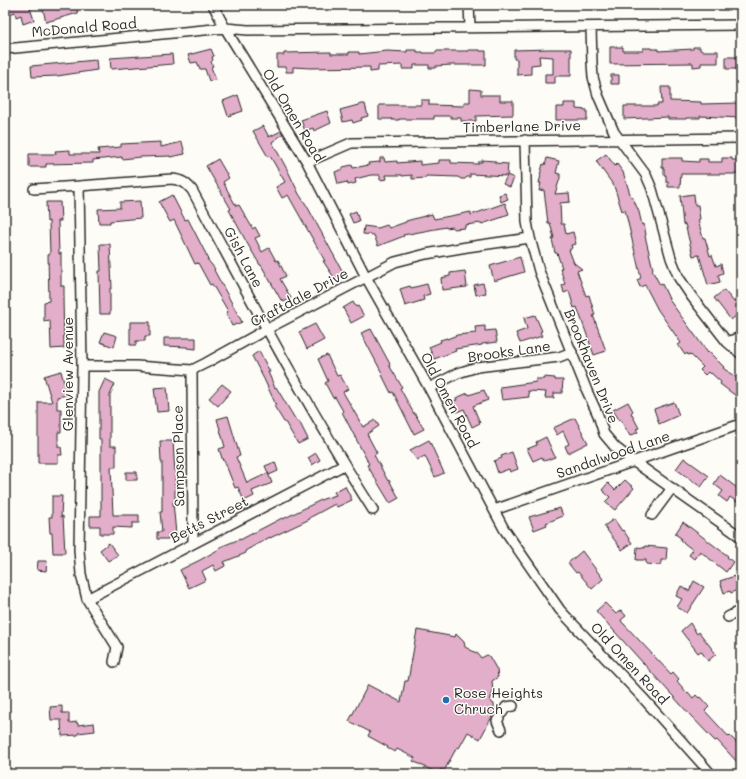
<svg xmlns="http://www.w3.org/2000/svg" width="746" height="779" font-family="Mali,sans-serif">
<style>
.building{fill:#e3aec9;stroke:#2b2b2b}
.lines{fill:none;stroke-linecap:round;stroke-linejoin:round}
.minor-casing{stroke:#2b2b2b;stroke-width:12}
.minor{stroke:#fdfcf7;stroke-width:9}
.poi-dot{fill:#1f6fb2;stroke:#fdfcf7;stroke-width:1.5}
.labels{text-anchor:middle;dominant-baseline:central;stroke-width:3;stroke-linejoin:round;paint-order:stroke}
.street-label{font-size:14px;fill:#2b2b2b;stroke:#fdfcf7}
.poi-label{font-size:14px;fill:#2b2b2b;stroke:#fdfcf7;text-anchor:start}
</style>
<rect width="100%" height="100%" fill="#fdfcf7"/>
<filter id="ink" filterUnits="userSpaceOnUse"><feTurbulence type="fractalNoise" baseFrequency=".025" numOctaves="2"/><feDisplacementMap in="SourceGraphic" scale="8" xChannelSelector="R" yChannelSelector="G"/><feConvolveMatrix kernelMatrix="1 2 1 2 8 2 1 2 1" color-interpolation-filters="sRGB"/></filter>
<g filter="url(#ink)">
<path class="building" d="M5 5H29L34 20 23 24 21 15 16 17 15 12 5 16Z
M42 5H76L78 13 46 22Z
M610 47H623V51H643V48H651V49H658V51L693 49V47H700V50L702 51H718V63H701V66L693 67V63L610 64Z
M211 49 214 56 212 57 213 60 211 62 213 66 211 67 216 80 209 81 205 69H200L197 62 191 63 188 55Z
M549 49H571V76H555V83H545V74H553V57L539 56 540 64 531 65V74L517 75V59H514V50Z
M407 50H417V52H423V53H436V51H468V50H480V51H486V65H452L436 66V68H429V65H414V69H402V65L378 66V71L370 72V67L310 68 293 67V72H286V67H277V55H284V53L331 52V54H349V52H359V54L387 51 407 52Z
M172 54 173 64 111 69 110 58Z
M726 57H741V69H726Z
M96 60 97 70 57 76 32 77 31 66Z
M611 75H619V84H611Z
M661 87H670V101L701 102V104L741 103V118L700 116V118H686V119H668V117L624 119V106H657V104H662Z
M470 89 481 90V95H500V101H513V115L476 116V121H461V118H451V116H434V119H399V120H392V119H379V105H421V100H429V105L464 106V102H470Z
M238 95 243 111 228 116 223 101Z
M564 103H576V109L587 110V120H556V107H564Z
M362 104H365L368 116 361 118 362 120 353 123 352 120 343 122 340 110Z
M327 111 331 123 314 131 313 128 305 131 301 120Z
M263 126 269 137 281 131 283 134 272 142 288 171 299 194 307 206 344 274 335 279 323 261H325L288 195 282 198 276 187 285 182 270 156 268 157 253 131Z
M161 142V147L182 142 185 154 170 157V156L141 157 122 159V157L93 160V163L46 164V167H29V154H56L55 151 70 150V154H99L98 149 121 147V144Z
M606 154 615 166 617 164 623 172 631 197 632 196 639 212 642 225 644 224 646 235 645 236 653 269 652 270 660 285 662 284 670 301 708 353 709 352 724 367 723 368 741 381V390L736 396 720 384 721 382 711 373 710 374 708 372 705 375 700 370 703 367 690 354 688 355 687 353 685 355 678 345 681 343 658 310 645 285 640 287 637 280 641 278 625 210 622 211 614 186 596 161Z
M380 158H384L385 162 397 161V163L420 161V165L439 163V160H451V163L478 164V162H482V160L495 161V163L508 164 507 175 514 178 510 187 503 184 507 176 470 174V177H467L465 179H461L458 177 426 176V178L412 179V175L402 176V175H386L387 179 380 180V175H371L355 179 356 183 348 185 347 182 338 184 335 172 343 169V167L352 165 353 168 369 165 368 163 380 162Z
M547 158 559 161 556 173 560 174V178L555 194 569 193 570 202 560 203 561 224H564L566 234 573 232 576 244 571 245 572 248 569 250 574 263 582 269 577 271 586 296 589 295 595 315H593L606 351 594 355 577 307 574 308 569 291 564 293 562 285 565 284 560 268H562L557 253H555L552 239 554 238 550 223H548L544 190 539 191 541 183H539L541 175H540L543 164 545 165Z
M662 158H682V161L699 162V159H708V162H722V158H732V160H741V174H681L680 187H668V182H666V175H664V168H662Z
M218 159 229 178 223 182 236 206 239 205 253 229 255 227 260 236 255 238 262 252 269 248 276 261 278 260 286 276 280 279 291 298 284 302 282 299 281 300 261 265H260L247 243 229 210 231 209 206 166Z
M505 193 508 199 501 202 499 195Z
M694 194 695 205H698L700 219 698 220 703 238H705L710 256 712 255 716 266 721 264 723 273 718 275 720 282 708 285 699 255 693 256 685 224 683 225 680 196Z
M172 195 185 220 188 219 208 258 207 259 215 269 214 270 242 322 232 326 226 313 228 311 212 284 210 285 198 263 195 264 174 220 170 222 159 202Z
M140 201 141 218 110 221V223H99L98 209 120 208V202Z
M46 202H60L61 221H58L59 254 61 253V286H64V297H63L64 348 51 349 50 320 44 321V302L49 301 48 254H50L49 221 47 222Z
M505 203 509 214 503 216V217L482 224V223L465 225V228L453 229V227L446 228V227L403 235 404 236 378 246 374 235 363 234 364 226 378 228 387 225 389 228 406 222V221L432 214 434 219 471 212V215Z
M356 211 359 221 353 223 349 214Z
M100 244H110L112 288H110V314H100L99 271H101Z
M520 257 524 272 494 281 490 266Z
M465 271 467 287 442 290 441 278 450 276V273Z
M483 283 486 293 476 295 474 285Z
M427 284 430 294 423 296 424 300 405 306 400 289 410 286 411 288Z
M724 290 734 302 736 299 741 305V312L731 320 714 298Z
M353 302 356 307 358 306 364 316 351 323 343 308Z
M535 315 542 331 540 332 542 336 520 343 516 333 527 329 524 318Z
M130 322H150V336H145V341H136V345H130Z
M315 324 324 340 307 349 299 332Z
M485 326V331L495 330 497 342 482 344V345L455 349 456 351 434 359 429 347 441 342 440 340 447 338V339L457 335 476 333 475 327Z
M371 329 390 364 389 365 402 387 400 388 414 414H415L424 429 414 434 393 392 391 393 382 375H383L361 333Z
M104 332 117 336 114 347 100 342Z
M164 338H196V349L187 348V347L164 346Z
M259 351 270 372H268L275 388 276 387 297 422 299 421 308 439 298 444 285 422H284L274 406 276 405 264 379 252 356Z
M327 355 337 376 340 375 348 389 343 392 363 427 375 420 379 426 367 434 377 453 374 455 388 481 389 480 399 498 390 503 367 465 369 464 342 412 343 411 335 397 333 398 325 383 328 381 318 359Z
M61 371 67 395 57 397V409H61V432H58V447H61L62 455H58V463H38V402H52L44 376Z
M544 377 555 378V380H563L562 393H554V398H545L546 392 528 391 529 397 502 400 500 387 536 382V379H544Z
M105 379 115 384 110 395V446H116V467H111L113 515H139V523H132V528L113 527V534H100V526H90V516H101V439H99V392Z
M222 384 231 391 218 406 209 398Z
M167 387 169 411 157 412 154 388Z
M484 390 488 400 473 406 480 423 472 427 464 409 457 412 452 401 457 400 456 398 468 393 469 395Z
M628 402 633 411 631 413 639 428 636 429 638 432 630 436 620 419 619 420 613 410Z
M674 402 679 415 659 424 654 409Z
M228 416 240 456 236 457 247 483 268 473 272 483 252 491 254 496 244 501 238 487 235 488 224 460 223 461 219 449 225 447 217 419Z
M575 418 588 443 568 453 565 446 569 444 563 431 557 435 553 428Z
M546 437 555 457 544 461 542 457 533 461 527 449 537 445 536 442Z
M429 440 444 473 435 477 425 456 417 460 410 450Z
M160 441H173L175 474V502H173L176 534H168V539H157V532H162L160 512H162V462H161Z
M512 452 518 469 510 472 509 469 498 473 494 461 502 458 501 456Z
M316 453 320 460 312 465 308 458Z
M684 458 709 476 701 487 676 469Z
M275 462 278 471 269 475 265 466Z
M126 472H137V480H126Z
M720 475 741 491V497L737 502 730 497 727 502 719 496 723 491 714 484Z
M625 480 634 488 615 510 605 502 610 497 602 490 608 483 615 490Z
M345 486 352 500 337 507 335 504 309 518 310 519 270 538V537L245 551 246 553 224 562 225 566 216 571 213 565 202 571 206 580 189 588 180 570 200 560 221 548 220 547 240 539V540L282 518 283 519 323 499 336 495 334 492Z
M52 496H62L61 517 63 516 65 553H53L52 533H50L49 517H52Z
M560 508 563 516 546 523 547 525 534 530 529 517Z
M614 519 622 531 623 530 632 543 622 550 604 526Z
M683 522 728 556 727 557 733 562 726 572 700 551 694 559 689 555 693 550 680 540 681 538 675 534Z
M109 543 118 555 108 561 100 550Z
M645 546 667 548 666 560H661V564L659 565 646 564V560H636L637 547 645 548Z
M582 551 603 579 592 589 578 572 576 573 568 563Z
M38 561H47L46 571 37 570Z
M741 574V587L738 588V590L731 593 730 591 724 593 720 581Z
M694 581 704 587 687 613 677 607 682 599 676 596 681 586 689 591Z
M605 603 616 614 621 610 626 616 621 620 622 622 671 674 673 672 679 679 677 681 687 693 688 692 693 698 696 695 699 698 700 697 709 707 705 711 729 737 730 736 738 744 741 741V758L737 762 717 740 715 741 690 715 596 611Z
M690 623 697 634 699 632 716 654 708 661 701 651 698 653 681 631Z
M417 630 455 637 456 634 464 642 465 647 478 654 481 658 487 655 489 656 497 670 498 677 492 681 493 691 490 701 494 704V708L496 709 480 739 468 732 459 748 457 747 444 771 441 769 439 774 413 761 415 758 397 749 395 752 387 748 388 747 368 736 370 732 349 721 368 685 401 702 405 681H408Z
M62 706V713H69V723L77 722 78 725 94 723 95 731 78 733V735L62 736 61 720H51L50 707Z"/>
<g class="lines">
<g class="minor-casing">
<path id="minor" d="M213 5 225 28 307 162 366 277 429 388 504 529 560 610 643 698 711 774
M469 5 470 27
M591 27 592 63 593 77 598 95 614 132 646 175 652 189 671 258 679 278 692 297 727 342 741 354
M5 49 225 28 248 30 741 25
M525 140 527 222 530 238 539 271 587 391 598 415 604 434 615 447 633 461 741 537
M307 162 351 143 741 138
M34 189 79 186
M727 342 741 337
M82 366H136L192 370 206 363 267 329 395 262 426 254 467 247 530 238
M192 370 193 542
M429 388 458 373 477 367 559 357 572 352
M494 510 741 424
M652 515 672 488
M87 599 344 465
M728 617 741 610
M114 662 117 647 87 599 81 574 79 550 82 366 79 186 172 179C182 180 186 183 192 190 250 298 307 407 373 510
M502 713 506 707 513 706
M499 718 497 721 501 730"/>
</g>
<use href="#minor" class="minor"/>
</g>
</g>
<circle class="poi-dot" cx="446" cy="700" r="4"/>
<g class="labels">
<g class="street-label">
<text transform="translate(84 27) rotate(-5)">McDonald Road</text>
<text transform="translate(294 115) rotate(59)">Old Omen Road</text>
<text transform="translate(522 126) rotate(-1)">Timberlane Drive</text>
<text transform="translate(244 257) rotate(62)">Gish Lane</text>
<text transform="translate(299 297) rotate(-28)">Craftdale Drive</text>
<text transform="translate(509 351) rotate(-8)">Brooks Lane</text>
<text transform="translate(592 366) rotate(68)">Brookhaven Drive</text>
<text transform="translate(67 374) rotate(-90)">Glenview Avenue</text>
<text transform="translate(450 400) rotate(62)">Old Omen Road</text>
<text transform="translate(613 454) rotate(-19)">Sandalwood Lane</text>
<text transform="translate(178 456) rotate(-91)">Sampson Place</text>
<text transform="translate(209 519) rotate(-27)">Betts Street</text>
<text transform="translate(630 663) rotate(47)">Old Omen Road</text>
</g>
<g class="poi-label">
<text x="454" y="692">Rose Heights<tspan x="454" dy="16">Chruch</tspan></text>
</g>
</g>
<rect width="746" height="779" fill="none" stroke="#fdfcf7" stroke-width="20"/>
<rect x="10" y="10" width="726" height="759" fill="none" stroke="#2b2b2b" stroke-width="1.5" filter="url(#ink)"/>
</svg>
